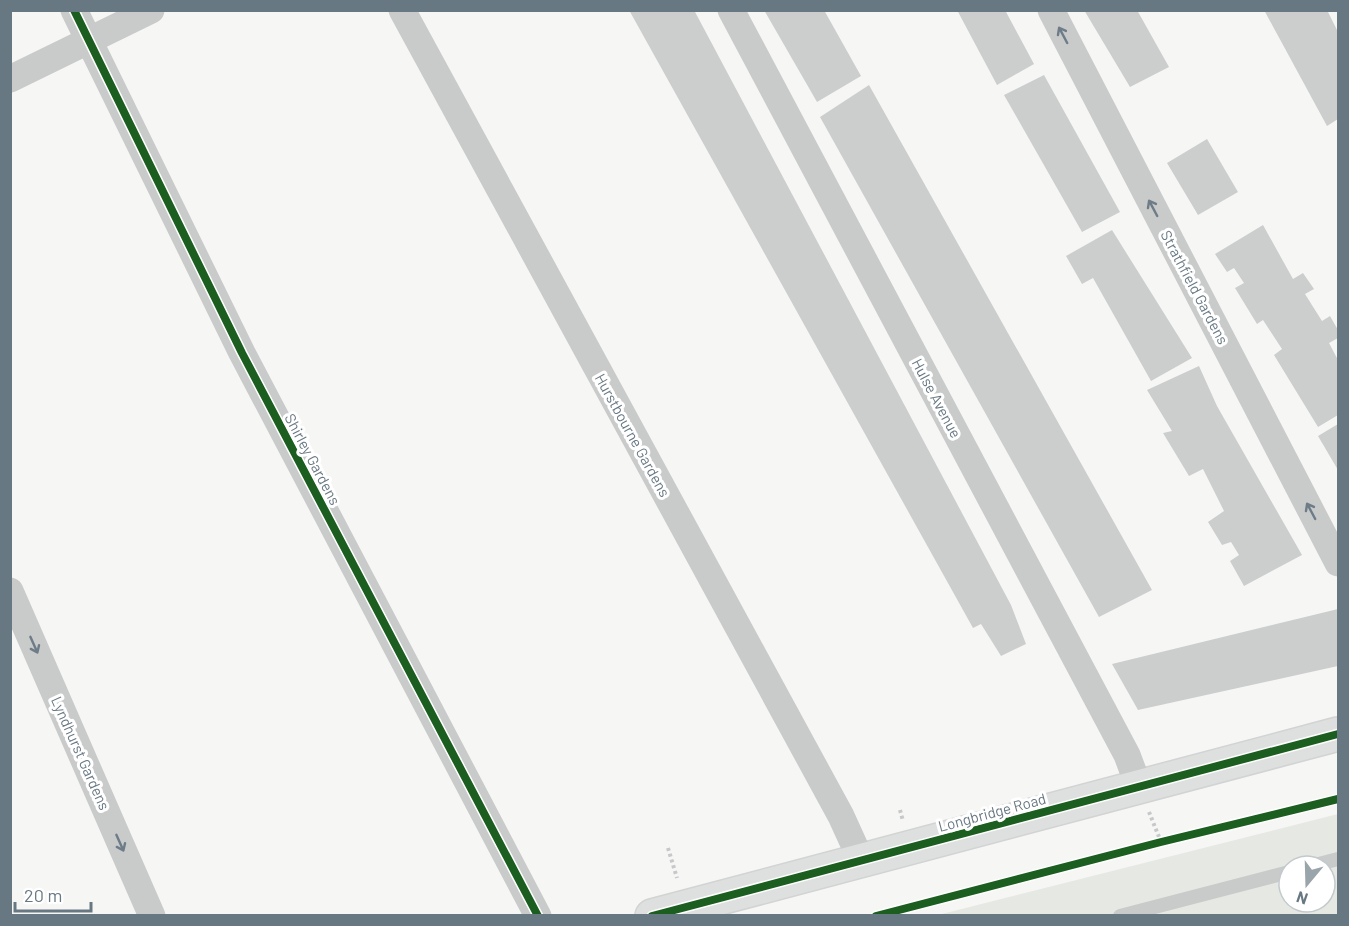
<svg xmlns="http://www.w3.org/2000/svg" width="1349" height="926" font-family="Barlow,sans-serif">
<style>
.green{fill:#e5e8e3;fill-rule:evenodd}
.building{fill:#cccece}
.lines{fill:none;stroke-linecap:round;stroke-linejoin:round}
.primary-casing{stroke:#d2d3d3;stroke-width:36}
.path{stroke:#c6c8c9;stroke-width:4;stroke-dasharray:3 3;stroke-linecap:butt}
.service{stroke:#c9caca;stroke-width:14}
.minor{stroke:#c9caca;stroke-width:27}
.primary{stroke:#dedfdf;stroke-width:33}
.cycleway-casing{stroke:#fff;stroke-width:11}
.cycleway{stroke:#1b5e20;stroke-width:8}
.oneway{stroke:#6d7c87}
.labels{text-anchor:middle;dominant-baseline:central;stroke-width:6;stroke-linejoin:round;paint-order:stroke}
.street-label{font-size:15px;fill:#687883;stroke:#fff}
</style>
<rect width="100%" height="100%" fill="#f6f6f5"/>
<path class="green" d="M1338 814V915H938ZM1289 866H1325V902H1289Z"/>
<path class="building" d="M629 10H694L1011 605 1026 644 1001 656 981 624 973 628Z
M764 10H824L861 76 817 102Z
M957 10H1005L1034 64 997 85Z
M1084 10H1137L1169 67 1130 87Z
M1264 10H1327L1338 32V119L1327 126Z
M1044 75 1120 212 1082 232 1004 95Z
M869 85 1152 590 1099 617 820 117Z
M1207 139 1238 192 1198 215 1167 163Z
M1263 225 1293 279 1303 273 1314 289 1305 294 1322 321 1330 316 1338 330V338L1329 343 1338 360V415L1318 427 1274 355 1282 349 1263 320 1257 324 1235 288 1244 283 1234 268 1227 272 1215 254Z
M1112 230 1192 358 1151 381 1093 278 1082 284 1066 256Z
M1199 366 1217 406 1302 555 1244 586 1230 561 1239 555 1231 542 1222 545 1208 522 1224 511 1203 469 1189 476 1163 433 1172 431 1147 390Z
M1338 424V470L1318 436Z
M1338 609V666L1138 710 1112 664Z"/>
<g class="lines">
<g class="primary-casing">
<path id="primary" d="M652 916 1338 734"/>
</g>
<path class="path" d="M900 810 903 821
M1149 812 1161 842
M668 848 677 878"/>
<path class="service" d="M1311 866 1338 859
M1120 916 1289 872"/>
<path class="minor" d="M74 10 242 353 538 916
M402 10 841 816 861 860
M731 10 1127 755 1139 787
M1051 10 1338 563
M10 79 151 10
M10 591 152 916"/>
<use href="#primary" class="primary"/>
<g class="cycleway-casing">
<path id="cycleway" d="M74 10 242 353 538 916
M652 916 1338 734
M876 916 1161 842 1338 799"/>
</g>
<use href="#cycleway" class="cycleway"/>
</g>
<defs><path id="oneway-shaft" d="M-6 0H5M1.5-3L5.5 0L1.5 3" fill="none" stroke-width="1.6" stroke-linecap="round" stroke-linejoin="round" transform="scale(1.5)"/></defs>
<g class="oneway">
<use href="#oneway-shaft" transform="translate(1063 35) rotate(-118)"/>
<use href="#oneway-shaft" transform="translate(1153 208) rotate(-118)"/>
<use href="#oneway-shaft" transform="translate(1311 511) rotate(-118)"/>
<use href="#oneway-shaft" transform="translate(34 645) rotate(66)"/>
<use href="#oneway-shaft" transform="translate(120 843) rotate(66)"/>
</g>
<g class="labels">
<g class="street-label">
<text transform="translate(1195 287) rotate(62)">Strathfield Gardens</text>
<text transform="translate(937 398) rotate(62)">Hulse Avenue</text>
<text transform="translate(633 435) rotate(61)">Hurstbourne Gardens</text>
<text transform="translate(313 459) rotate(62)">Shirley Gardens</text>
<text transform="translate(81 753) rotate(66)">Lyndhurst Gardens</text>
<text transform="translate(992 812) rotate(-15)">Longbridge Road</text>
</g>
</g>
<rect width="1349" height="926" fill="none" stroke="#687883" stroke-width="24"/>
<g transform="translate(1307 884) rotate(199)"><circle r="28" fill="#ffffff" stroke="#c3c9cd" stroke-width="1.5"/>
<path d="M0-4.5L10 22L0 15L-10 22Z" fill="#9aa4ab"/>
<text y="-9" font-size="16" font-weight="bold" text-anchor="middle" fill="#687883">N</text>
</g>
<path d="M15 902v9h76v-9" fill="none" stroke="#687883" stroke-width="3"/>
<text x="24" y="902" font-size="18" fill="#687883" stroke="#ffffff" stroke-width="4.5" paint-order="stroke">20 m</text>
</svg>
